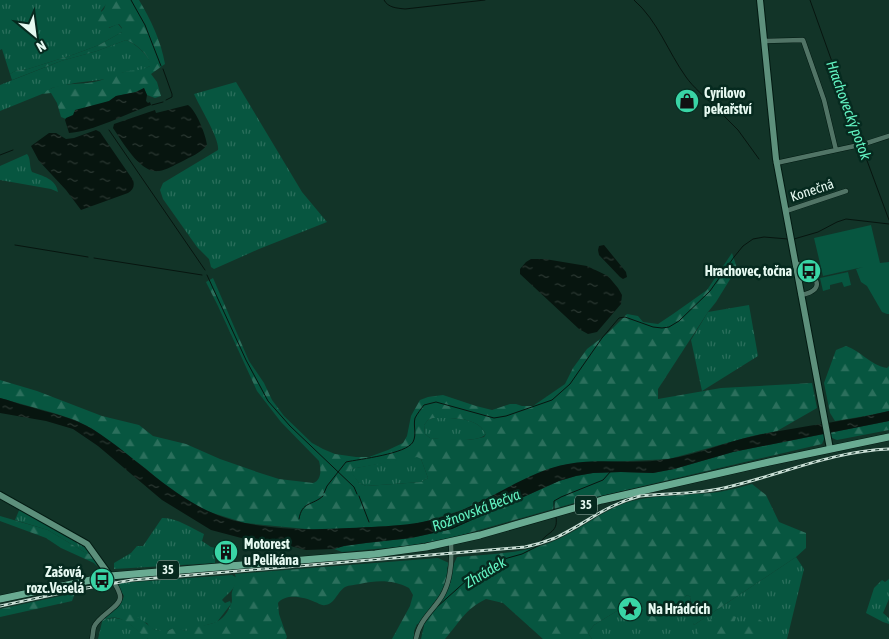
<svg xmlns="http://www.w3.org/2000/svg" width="889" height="639" font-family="'Asap Condensed',sans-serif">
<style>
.grass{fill:url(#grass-tufts)}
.forest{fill:url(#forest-firs);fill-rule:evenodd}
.garden{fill:#075640}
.water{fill:url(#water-ripples)}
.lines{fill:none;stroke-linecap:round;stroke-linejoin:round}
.stream{stroke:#07150f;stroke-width:1}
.street-casing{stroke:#021a12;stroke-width:5.5}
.secondary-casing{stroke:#021a12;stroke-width:8}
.primary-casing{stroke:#021a12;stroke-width:8}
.street{stroke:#517466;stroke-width:4.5}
.secondary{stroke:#5d907c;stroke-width:6}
.primary{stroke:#69ab92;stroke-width:7}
.rail-casing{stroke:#c9ded5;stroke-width:3}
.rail{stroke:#062a1f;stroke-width:1;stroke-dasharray:4;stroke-linecap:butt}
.labels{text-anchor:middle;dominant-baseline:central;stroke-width:5;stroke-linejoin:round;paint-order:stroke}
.shield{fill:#062a1f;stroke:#a3bbb2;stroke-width:1}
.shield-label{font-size:12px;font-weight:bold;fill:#e6f9f1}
.poi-label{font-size:14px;font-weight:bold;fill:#e6f9f1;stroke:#062a1f;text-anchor:start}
.street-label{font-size:14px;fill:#e6f9f1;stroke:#062a1f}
.water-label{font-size:15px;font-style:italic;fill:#62f3c2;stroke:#062a1f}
</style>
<defs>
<pattern id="grass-tufts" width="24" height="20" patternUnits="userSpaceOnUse" patternTransform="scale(1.25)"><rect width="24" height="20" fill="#075640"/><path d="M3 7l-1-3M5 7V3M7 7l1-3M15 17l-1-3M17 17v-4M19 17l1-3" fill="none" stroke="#2b6f5c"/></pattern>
<pattern id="forest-firs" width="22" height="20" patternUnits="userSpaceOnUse" patternTransform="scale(1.25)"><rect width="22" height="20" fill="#075640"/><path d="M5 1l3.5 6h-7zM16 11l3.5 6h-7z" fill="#2b6f5c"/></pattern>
<pattern id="water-ripples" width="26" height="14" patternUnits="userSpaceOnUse" patternTransform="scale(1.25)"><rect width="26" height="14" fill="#07150f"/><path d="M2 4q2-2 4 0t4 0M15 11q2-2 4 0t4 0" fill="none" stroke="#2b3832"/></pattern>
</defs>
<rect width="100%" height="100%" fill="#123428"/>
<path class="grass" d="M0 0H107V3L101 11 109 28 118 24 123 30 122 32 99 45 75 54 28 69 15 71 10 74 2 49 0 50Z
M126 40C136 44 147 54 151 64L150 66 140 71 124 72 107 79 75 83 52 88 42 94 0 111V85L61 61 97 51Z
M236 82 302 192 327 222 259 249 214 269 211 267 209 259 197 247 163 199 160 190 163 183 218 150C220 139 199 106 194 94Z
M27 154C31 158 29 166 32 172 43 176 56 179 58 192L51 189 0 180V166Z
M749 305 758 356 702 391 691 340 708 312Z
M433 418C451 418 477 416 486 434 477 444 443 439 430 438L425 434 424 425 428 420Z
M417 456 421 459 428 478 421 482 366 486 359 483 349 470 351 469Z
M20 508 84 544 91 554 86 553 48 530 15 520Z
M162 518C175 517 192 528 204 534L202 541 211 547 216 548 215 563 114 569V563L131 553 137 546H143Z
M796 557 804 569 787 639H592L588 633 594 625 625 606 636 613 678 606 681 600 687 595 691 597 689 611 694 625Z
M232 575 237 578C235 590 229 592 222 600L225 603 230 601 231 604 217 622 186 631C178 629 174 627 167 631 158 631 152 631 147 623L108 614 123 599 124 596 118 586 121 583Z
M889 579V599L883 613 889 618V624L883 622 866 613 874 588 882 580 885 582Z
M115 618 125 620 148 639H98L102 622 107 619Z"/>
<path class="forest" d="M107 0H139C151 20 161 41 165 64L151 74 157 82 161 96 155 98 147 95 144 88 136 92 116 96 109 101 66 119 61 117 57 103 51 93 42 94C56 82 77 85 94 82 106 80 115 73 124 72 137 69 138 72 150 66 151 56 135 43 126 40L97 51 61 61 12 80 10 74 15 71 28 69 75 54 99 45 122 32V28L119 24 102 30 94 25V19L104 9Z
M732 253 737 268 716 302 708 312 658 389V399L721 388 812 383 817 408 777 431 752 436 669 459 568 464 549 469 462 510 414 525 317 530 245 523 203 510 172 491 145 468 91 428 75 420 54 413 0 398V380L37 391 102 416 139 425 153 436 186 444 220 459 260 473 279 479 313 483C322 480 321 469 319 461L281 422 257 391 218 306 206 282 213 278 249 361 264 383 272 400 284 416 312 443 323 449 335 454 356 457H369L388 450 403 443 407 436 411 416 416 407 420 400 428 397 443 395 476 406 492 410 510 404H516L522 406H533L565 384 573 368 587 349 608 333 627 314 638 316 643 322 658 324 673 314 707 290ZM433 418C451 418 477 416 486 434L484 437 470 440 430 438 425 434 424 425 428 420ZM417 457 421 459 428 478 421 482 366 486 359 483 350 470 351 469Z
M846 346C863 352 868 364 887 368L889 366V411L865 416 835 421 830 413 824 383 836 350Z
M889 421V430L837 440 832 438 824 439 822 444 592 498 451 538 407 546 342 552 334 549 344 546 366 543 411 538 452 529 559 481 576 476 593 473 621 472 653 473 674 469 733 452Z
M752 484 766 495 779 522 806 533V548L796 557 694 625 689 615 691 597 687 595C673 606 670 632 645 619 638 615 633 609 625 606L594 625 588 633 592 639H543L503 603 486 599C465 609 459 623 445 639H421L424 626 417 624 414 631V639H392L410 606 413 595 409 588C393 580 378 580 360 584 355 585 349 585 345 587 337 592 335 604 325 605 322 606 318 603 315 602 304 597 286 593 278 603L279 614 287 637 286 639H148C134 630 120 608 102 622L101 619 108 614H128L136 616 155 630 167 631C177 626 176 628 186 631 205 621 221 630 231 604 233 601 231 596 232 592 234 585 237 581 235 574L438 558 449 563 447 569 452 568 457 557C489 554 524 554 554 541 581 530 603 509 632 501 660 494 690 496 719 492 730 490 741 487 752 484Z
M0 516 48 530 86 553 91 554 98 567 94 563 61 548 46 538 0 521Z
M75 593 72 601 0 617V609Z
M723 612 736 617 729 639H700L697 633C701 623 714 618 723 612Z
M755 617C764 621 771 629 772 639H741C743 629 745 621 755 617Z"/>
<path class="garden" d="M871 225 880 263 889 262V314H887L882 312 867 286 861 282 856 269 863 267 823 276 814 238Z
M848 272 851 285 844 287 842 282 830 285V289L823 291 820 278Z"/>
<path class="water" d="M144 88 147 95 146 101 148 103 150 102 151 105C128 113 92 132 69 133L65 120 66 118 73 115 75 110 109 101 116 96 136 92Z
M188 105C196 110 206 135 207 145 201 153 190 157 181 162 174 165 167 170 159 171 140 174 123 142 113 128L114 124 155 110 156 113Z
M96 130 100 132 133 180C135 186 133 190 128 193L81 210 66 190 39 161 31 146 49 133H56L66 139 74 138Z
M604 245 626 272 627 277 623 279 620 277 599 255 598 250 599 246Z
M531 259H545L587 266 608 276 618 288 622 295 621 304 597 332 588 334 579 329 520 274V269L526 262Z
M0 398C9 400 18 404 27 406 50 413 73 417 94 430 144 462 184 512 245 523 279 530 315 530 349 528 390 526 426 526 465 509 499 495 531 470 568 464 601 458 635 465 668 459 697 455 725 442 754 436 799 426 845 422 889 411V421L733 452 674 469 653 473 621 472 593 473 576 476 559 481 452 529 411 538 366 543 344 546 334 549 306 550 266 540 245 539 211 530 162 500 98 446 73 429 46 421 0 413Z"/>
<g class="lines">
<path class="stream" d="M131 0 145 25 161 66
M384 0C388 8 397 8 405 9L485 0
M634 0C658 21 668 52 686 77 693 87 704 96 713 105
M810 0 861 143
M163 69 172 94V97L166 100
M152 105 163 102
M717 109 738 130 759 159
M109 130 205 270
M862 147 889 220
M0 155 13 150
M794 239 818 232 837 222 846 219 889 224
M15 245 88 257
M94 258 202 275
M207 275 246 360 268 401 290 426 354 487 357 494
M324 493 327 486 346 462C360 459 406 454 413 442 417 434 413 426 415 418 417 414 421 409 424 405L436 402 494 418 506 416 552 400 570 384 602 338 619 318 625 317 653 327 662 328 669 327 679 321 710 291 734 257 743 246 753 239 764 237 788 239
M359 496 369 522
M554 510V501L561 497 603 480 611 471
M299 519C302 501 312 506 323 496
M437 607 467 580 497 561 522 554 540 545C544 531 559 535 556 517"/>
<g class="street-casing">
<path id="street" d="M764 41 803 40 824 100 836 150
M776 163 864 144 889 136
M786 211 846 191
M796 263C812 272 831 289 801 295
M92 639C93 635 93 630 94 627 98 616 120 607 120 598 121 591 113 582 110 576
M416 639C419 620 433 611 442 596 451 581 452 559 451 542"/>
</g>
<g class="secondary-casing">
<path id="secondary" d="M760 0 776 159 830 449
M0 495 87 544 110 576"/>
</g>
<g class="primary-casing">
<path id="primary" d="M0 599 110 576 375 554 426 547 480 535 602 500 769 462 889 437"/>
</g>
<use href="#street" class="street"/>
<use href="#secondary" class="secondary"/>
<use href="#primary" class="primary"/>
<g class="rail-casing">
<path id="rail" d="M0 606 75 590 132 580 525 547C535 545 545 542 555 538 587 523 605 505 640 496 671 493 703 494 732 486 785 473 834 451 889 449"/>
</g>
<use href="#rail" class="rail"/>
</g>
<defs>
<g id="shop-disc" transform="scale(1.25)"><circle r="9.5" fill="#39d4a5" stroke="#062a1f"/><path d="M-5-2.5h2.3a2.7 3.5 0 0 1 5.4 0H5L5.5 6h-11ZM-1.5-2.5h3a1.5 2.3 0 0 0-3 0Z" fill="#111"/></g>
<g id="bus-disc" transform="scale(1.25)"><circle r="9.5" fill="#39d4a5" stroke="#062a1f"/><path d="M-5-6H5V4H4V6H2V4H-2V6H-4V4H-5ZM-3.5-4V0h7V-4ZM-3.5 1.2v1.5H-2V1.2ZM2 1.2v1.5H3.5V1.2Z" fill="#111"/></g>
<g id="building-disc" transform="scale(1.25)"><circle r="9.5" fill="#39d4a5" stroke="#062a1f"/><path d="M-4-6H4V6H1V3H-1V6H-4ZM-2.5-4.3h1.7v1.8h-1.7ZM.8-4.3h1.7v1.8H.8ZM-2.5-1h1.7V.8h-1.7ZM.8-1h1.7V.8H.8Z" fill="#111"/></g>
<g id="sight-disc" transform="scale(1.25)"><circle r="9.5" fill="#39d4a5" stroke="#062a1f"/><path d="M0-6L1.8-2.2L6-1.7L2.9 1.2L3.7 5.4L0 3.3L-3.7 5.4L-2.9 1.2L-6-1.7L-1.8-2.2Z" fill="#111"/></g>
</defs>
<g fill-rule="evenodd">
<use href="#shop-disc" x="687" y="101"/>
<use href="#bus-disc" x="809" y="271"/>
<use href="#building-disc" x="226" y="552"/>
<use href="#bus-disc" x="102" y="580"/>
<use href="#sight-disc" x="630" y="609"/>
</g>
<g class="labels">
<g class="shield">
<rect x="575" y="495.5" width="22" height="19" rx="4"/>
<rect x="157" y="560.5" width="22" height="19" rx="4"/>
</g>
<g class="shield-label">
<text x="586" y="505">35</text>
<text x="168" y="570">35</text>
</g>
<g class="poi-label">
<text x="704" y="93">Cyrilovo<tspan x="704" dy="16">pekařství</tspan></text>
<text x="792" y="271" text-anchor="end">Hrachovec, točna</text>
<text x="244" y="544">Motorest<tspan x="244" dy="16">u Pelikána</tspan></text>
<text x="84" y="572" text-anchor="end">Zašová,<tspan x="84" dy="16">rozc.Veselá</tspan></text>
<text x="648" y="609">Na Hrádcích</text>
</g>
<g class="street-label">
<text transform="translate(812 190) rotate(-18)">Konečná</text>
</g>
<g class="water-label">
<text transform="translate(849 110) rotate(70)">Hrachovecký potok</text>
<text transform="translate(476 510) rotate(-21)">Rožnovská Bečva</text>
<text transform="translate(485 572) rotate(-31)">Zhrádek</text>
</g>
</g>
<g transform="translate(35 35) rotate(151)" stroke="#062a1f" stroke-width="4" paint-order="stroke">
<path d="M0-4L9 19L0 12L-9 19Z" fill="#e6f9f1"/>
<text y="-8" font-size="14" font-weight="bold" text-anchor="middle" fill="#e6f9f1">N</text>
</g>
</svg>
